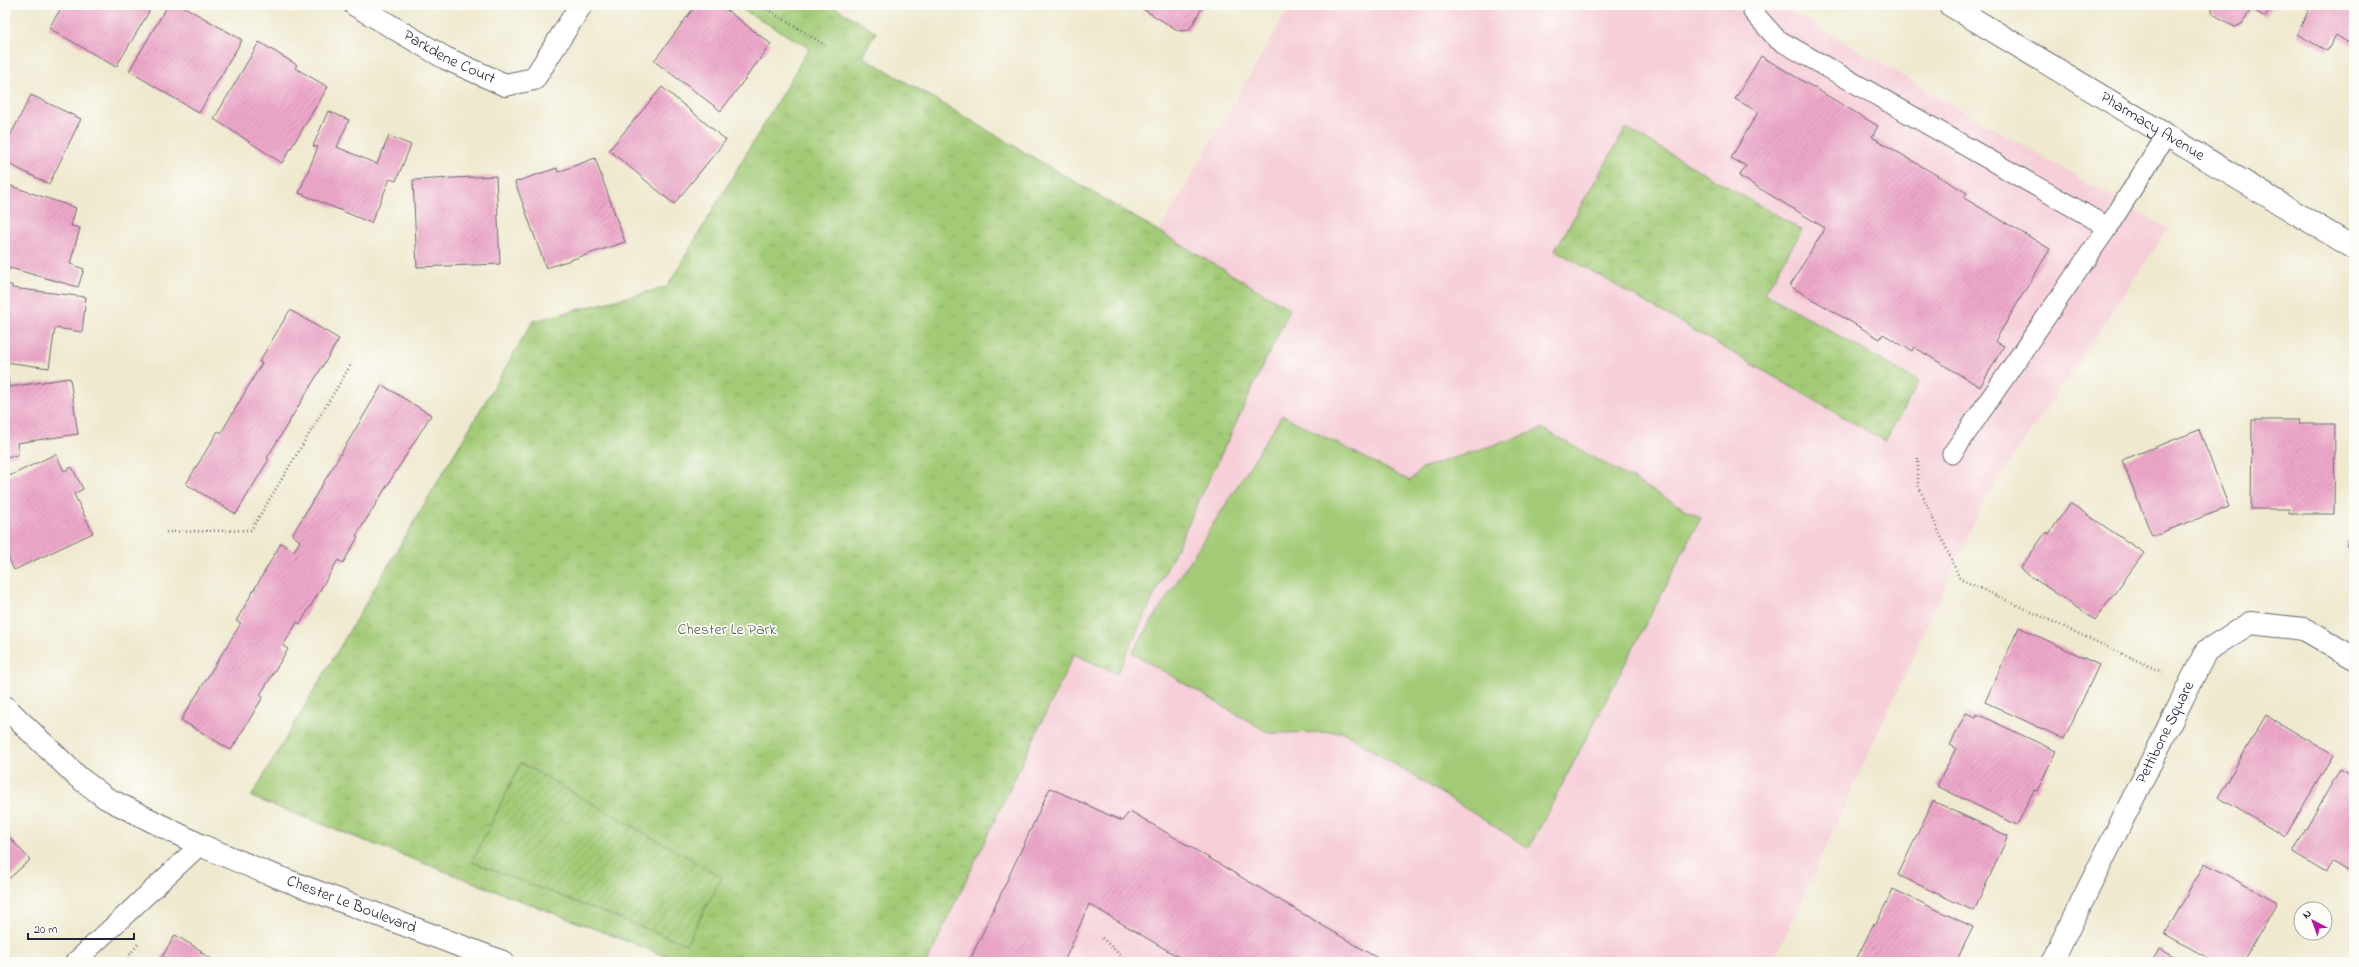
<svg xmlns="http://www.w3.org/2000/svg" width="2359" height="967" font-family="'Indie Flower',sans-serif">
<style>
.built{fill:#f6cfd8}
.park{fill:url(#park-tufts);stroke:#627659}
.garden{fill:url(#garden-furrows);stroke:#627659}
.pitch{fill:#a3cb77;stroke:#627659}
.building{fill:url(#building-hatch)}
.lines{fill:none;stroke-linecap:round;stroke-linejoin:round}
.service-casing{stroke:#6a686f;stroke-width:21}
.minor-casing{stroke:#6a686f;stroke-width:24}
.tertiary-casing{stroke:#6a686f;stroke-width:24}
.path{stroke:#6a686f;stroke-width:2.5;stroke-dasharray:1 3;stroke-linecap:butt}
.service{stroke:#fff;stroke-width:19}
.minor{stroke:#fff;stroke-width:22}
.tertiary{stroke:#fff;stroke-width:22}
.labels{text-anchor:middle;dominant-baseline:central;stroke-width:3.5;stroke-linejoin:round;paint-order:stroke}
.street-label{font-size:16px;fill:#22223b;stroke:#fdfcf7}
.park-label{font-size:16px;fill:#4f5d50;stroke:#fdfcf7}
</style>
<defs>
<pattern id="park-tufts" width="24" height="20" patternUnits="userSpaceOnUse"><rect width="24" height="20" fill="#a3cb77"/><path d="M3 7l-1-3M5 7V3M7 7l1-3M15 17l-1-3M17 17v-4M19 17l1-3" fill="none" stroke="#8cae68"/></pattern>
<pattern id="garden-furrows" width="10" height="10" patternUnits="userSpaceOnUse"><rect width="10" height="10" fill="#a3cb77"/><path d="M-1 1l2-2M0 10L10 0M9 11l2-2" fill="none" stroke="#8cae68"/></pattern>
<pattern id="building-hatch" width="6" height="6" patternUnits="userSpaceOnUse"><rect width="6" height="6" fill="#eda7c9"/><path d="M-1 1l2-2M0 6l6-6M5 7l2-2" fill="none" stroke="#cb8fae"/></pattern>
</defs>
<rect width="100%" height="100%" fill="#fdfcf7"/>
<filter id="ink" filterUnits="userSpaceOnUse"><feTurbulence type="fractalNoise" baseFrequency=".025" numOctaves="2"/><feDisplacementMap in="SourceGraphic" scale="8" xChannelSelector="R" yChannelSelector="G"/><feConvolveMatrix kernelMatrix="1 2 1 2 8 2 1 2 1" color-interpolation-filters="sRGB"/></filter>
<filter id="wash" filterUnits="userSpaceOnUse"><feTurbulence type="fractalNoise" baseFrequency=".012" numOctaves="4" result="noise"/><feDisplacementMap in="SourceGraphic" scale="16" xChannelSelector="R" yChannelSelector="G"/><feGaussianBlur stdDeviation="0.9" result="paint"/><feColorMatrix in="noise" values="0 0 0 0 0 0 0 0 0 0 0 0 0 0 0 0 0 1.4 0 .05"/><feComposite in="paint" operator="in"/></filter>
<g filter="url(#wash)">
<rect width="100%" height="100%" fill="#efe9cf"/>
<path class="built" d="M1291 5H1780L2168 229 1985 499 1773 962H927L1074 654 1117 674 1290 309 1159 232Z"/>
<path class="park" d="M735 5H831L876 32 862 56 1290 309 1117 674 1074 654 927 962H681L251 797 533 321 667 287 809 48Z
M1626 128 1802 230 1765 293 1919 382 1885 441 1555 250Z"/>
<path class="garden" d="M521 763 722 877 686 944 472 862Z"/>
<path class="pitch" d="M1282 415 1410 481 1422 468 1543 429 1701 518 1529 848 1343 732 1269 733 1132 653Z"/>
<g id="blocks">
<path class="building" d="M63 5H153L116 67 49 28Z
M168 5H181L242 40 199 113 129 71Z
M696 5H720L771 44 721 111 654 61Z
M1136 5H1204L1189 30 1179 31Z
M2211 5H2272L2265 17 2251 9 2242 24 2235 27 2213 14Z
M2311 5H2354V42L2352 45 2336 35 2327 51 2297 34Z
M259 42 297 65 295 68 328 87 282 163 214 119Z
M1761 56 1878 126 1872 137 1967 193 1964 198 2050 249 1995 341 2004 346 1980 387 1914 347 1912 351 1883 334 1880 339 1790 286 1825 228 1739 176 1746 166 1731 158 1758 112 1735 99Z
M662 87 726 140 674 204 609 150Z
M31 95 81 119 49 184 5 162V146Z
M328 111 349 120 337 147 377 164 389 136 411 145 396 181 390 179 371 223 299 193 318 147 313 146Z
M595 158 625 242 546 268 515 182 557 168 558 172Z
M496 176 500 264 417 267 413 180Z
M5 184 76 208 71 226 80 228 70 264 84 269 78 287 10 268 9 270 5 269Z
M5 284 12 285V288L86 297 82 332 55 328 49 368 5 362Z
M290 310 339 339 267 458 269 459 236 514 186 484 218 431 221 433 262 363 259 362Z
M8 375 9 387 70 378 78 434 17 443 18 455 5 457V376Z
M382 385 431 415 356 536 358 537 343 563 338 560 300 624 297 622 283 646 288 649 260 695 263 697 231 750 181 720 241 623 236 621 281 543 294 551 300 541 292 535Z
M2252 420H2299L2298 424H2335L2334 514H2289V509H2251Z
M2199 430 2229 507 2152 536 2122 460Z
M56 454 64 471 72 467 83 489 74 494 93 533 14 570 5 551V478Z
M2070 503 2144 553 2095 620 2020 569 2046 532 2049 534Z
M2354 526V548L2346 545Z
M2019 627 2099 665 2064 739 1985 702Z
M1966 713 1976 717 1977 714 2056 751 2037 791 2034 790 2017 825 1937 786 1956 748 1950 745Z
M2266 715 2333 755 2285 837 2218 797Z
M2340 769 2354 777V875L2332 862 2326 872 2293 852Z
M1050 788 1122 821 1130 811 1384 962H1187L1089 904 1064 962H969Z
M1933 801 2008 836 1974 911 1898 875Z
M5 832 30 860 5 882Z
M2205 863 2277 903 2243 962H2215L2165 934Z
M1893 889 1973 927 1956 962H1855L1874 923 1876 924Z
M175 935 202 951 200 952 216 962H159Z
M2159 949 2182 962H2152Z"/>
</g>
</g>
<g filter="url(#ink)">
<use href="#blocks" fill-opacity="0" stroke="#6a686f" stroke-width="1"/>
<g class="lines">
<g class="service-casing">
<path id="service" d="M1752 5 1753 12 1777 39 2108 227
M1952 454 2108 227 2166 136
M75 962 200 845"/>
</g>
<g class="minor-casing">
<g id="minor">
<path id="s1" d="M355 5 445 58 505 85 534 79 581 5"/>
<path id="s2" d="M2052 962 2206 651 2250 623 2304 629 2354 658"/>
</g>
</g>
<g class="tertiary-casing">
<g id="tertiary">
<path id="s3" d="M1950 5 2354 248"/>
<path id="s4" d="M5 707 78 777 106 798 200 845 262 871 503 962"/>
</g>
</g>
<path class="path" d="M760 5 825 45
M1918 458V485L1960 579 2162 672
M166 532 251 530 352 363
M1102 938 1128 962
M128 962V957L138 944
M361 962 363 956"/>
<use href="#service" class="service"/>
<use href="#minor" class="minor"/>
<use href="#tertiary" class="tertiary"/>
</g>
</g>
<g class="labels">
<g class="street-label">
<text stroke="none"><textPath href="#s1" startOffset="108">Parkdene Court</textPath></text>
<text stroke="none"><textPath href="#s3" startOffset="236">Pharmacy Avenue</textPath></text>
<text stroke="none"><textPath href="#s2" startOffset="256">Pettibone Square</textPath></text>
<text stroke="none"><textPath href="#s4" startOffset="404">Chester Le Boulevard</textPath></text>
</g>
<g class="park-label">
<text x="727" y="630">Chester Le Park</text>
</g>
</g>
<rect width="2359" height="967" fill="none" stroke="#fdfcf7" stroke-width="20"/>
<g transform="translate(2313 921) rotate(319)"><circle r="19" fill="#fdfcf7" stroke="#a5a5ac"/>
<path d="M0-3L7 15L0 10L-7 15Z" fill="#b5179e"/>
<text y="-6" font-size="11" font-weight="bold" text-anchor="middle" fill="#22223b">N</text>
</g>
<path d="M28 933v6h106v-6" fill="none" stroke="#22223b" stroke-width="2"/>
<text x="34" y="933" font-size="12" fill="#22223b" stroke="#fdfcf7" stroke-width="3" paint-order="stroke">20 m</text>
</svg>
